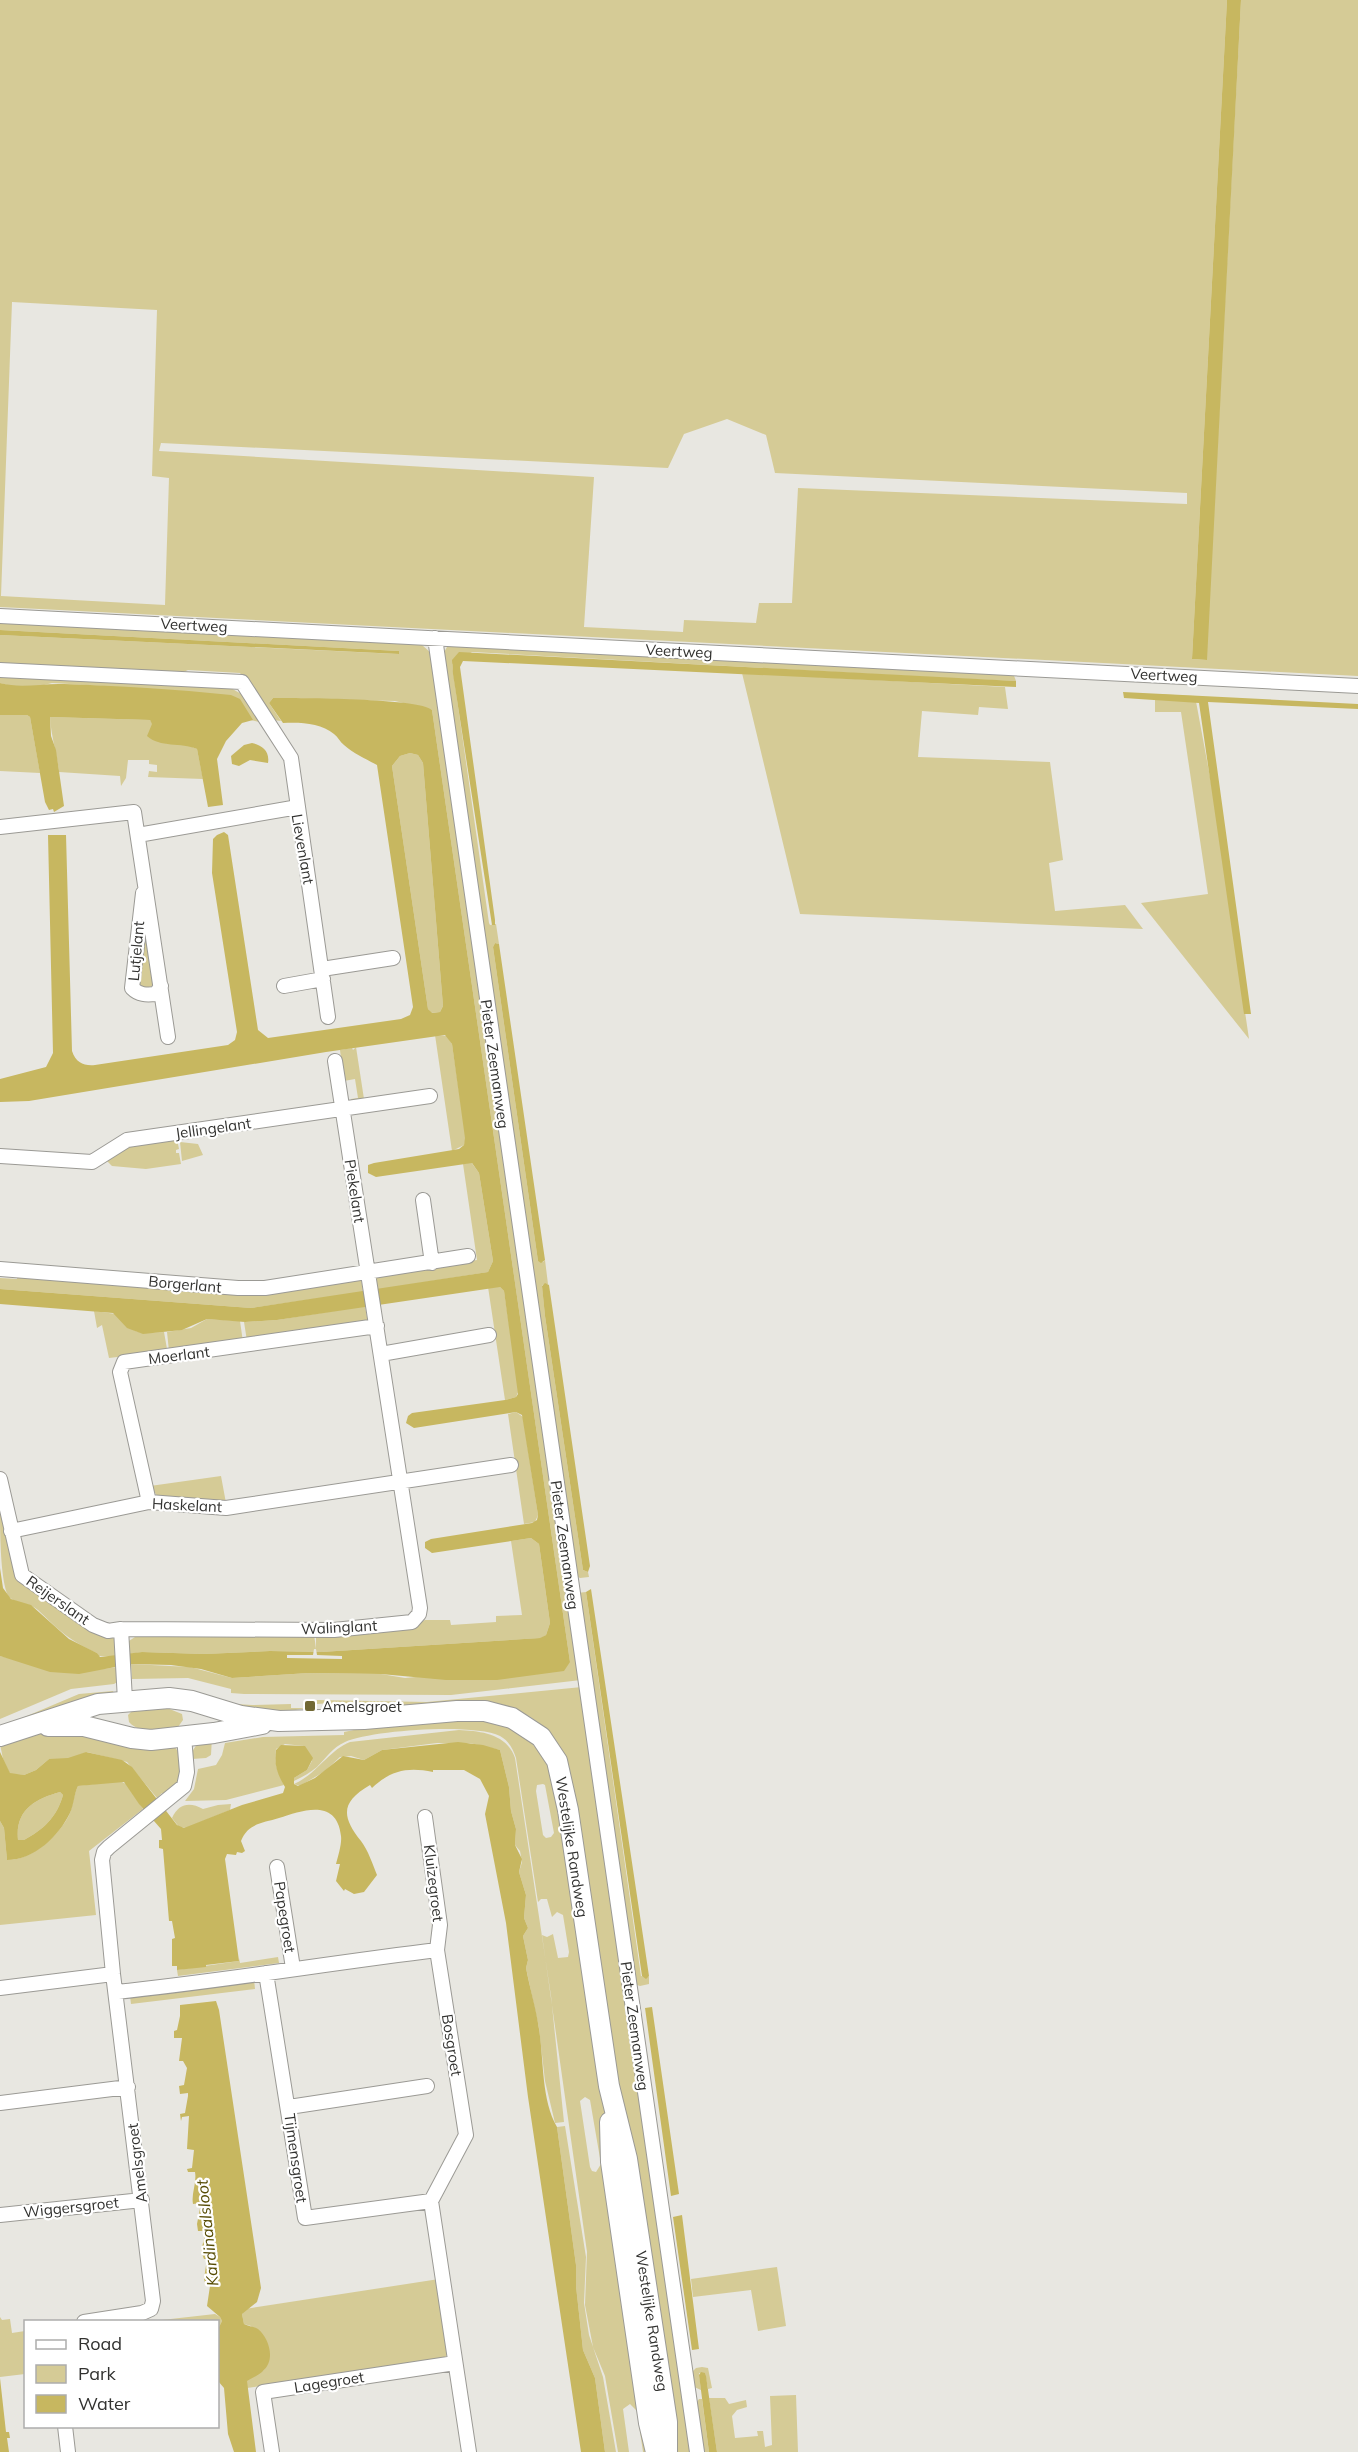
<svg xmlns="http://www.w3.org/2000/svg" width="1358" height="2452" font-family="Mulish,sans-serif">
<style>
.green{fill:#d5cb96;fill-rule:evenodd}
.water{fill:#c7b760;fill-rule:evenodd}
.pier{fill:#e8e7e1}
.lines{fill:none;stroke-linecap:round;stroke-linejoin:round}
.street-casing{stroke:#9b9a95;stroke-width:16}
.secondary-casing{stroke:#9b9a95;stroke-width:22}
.street{stroke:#fff;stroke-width:14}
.secondary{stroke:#fff;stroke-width:20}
.poi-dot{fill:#716834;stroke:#fff;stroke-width:2}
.labels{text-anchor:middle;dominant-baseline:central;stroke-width:4.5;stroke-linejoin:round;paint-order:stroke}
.street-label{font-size:15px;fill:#323230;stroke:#fff}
.poi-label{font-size:15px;fill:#323230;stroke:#fff;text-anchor:start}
.water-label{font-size:16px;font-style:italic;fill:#564b03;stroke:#fff}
</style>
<rect width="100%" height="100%" fill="#e8e7e1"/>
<path class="green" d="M0 0H1227L1192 659 1206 660 1241 0H1358V676L0 607ZM12 302 157 310 152 476 169 478 165 605 1 596ZM727 419 766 435 775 473 1187 493V504L798 488 792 603H759L756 623 684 620 683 632 584 627 594 477 159 451 161 443 668 468 684 434Z
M0 620 417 643 422 645 431 653 581 1680 451 1695 244 1694 231 1693V1689L188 1678 132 1679 131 1664 190 1667 232 1678 309 1673 381 1674 405 1678 570 1662 432 710 395 701 273 698 269 703 281 721 273 720 240 673 188 670 179 674 0 664V635L398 654 399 651 0 630Z
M453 644 1013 673 1016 681 945 678 472 652 452 664 489 923 490 925 496 924 499 944 495 943 493 947 538 1261 543 1262 545 1260 548 1284 542 1285 545 1316 583 1570 588 1572 589 1577 580 1578 574 1575 443 654 447 647Z
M742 673 1005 687 1008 709 979 707 978 715 922 711 918 757 1050 762 1063 860 1049 863 1055 911 1125 905 1143 929 800 914Z
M0 675 227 686 245 696 259 717V722L104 686 52 683 40 686H11L0 683Z
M1155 694 1195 696 1212 788 1249 1039 1141 903 1208 894 1181 712H1155Z
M0 715H27L30 717 40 773 0 771Z
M50 717 150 720 167 744H186L197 749 203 779 148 777 149 771 157 772V765L149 764V760H128L126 778 121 786 120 776 59 772C57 753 51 736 50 717Z
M410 753 418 755 423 763 443 1006 440 1012 431 1013 428 1009 392 766 400 756Z
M143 916 154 983 150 988H142L138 983Z
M435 1035 447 1036 452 1044 466 1138 464 1145 452 1151Z
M356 1047 364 1099 352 1102 351 1099 358 1098 355 1079 344 1081 340 1050 352 1048 353 1050Z
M177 1139 179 1149 176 1150V1153H179L181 1164 146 1169 112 1166 107 1161 108 1157 130 1146Z
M180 1142 198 1144 203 1155 182 1161Z
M471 1162 479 1173 493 1261 488 1272 376 1290 373 1276 477 1260 463 1164Z
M17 1277 317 1285V1287L361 1278 363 1292 251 1308 0 1289V1278L17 1279Z
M488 1287H500L504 1291 519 1390 516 1397 505 1400Z
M365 1306 368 1323 247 1341 244 1322 277 1320Z
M94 1311 116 1314C136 1334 135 1334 164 1332L167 1349 159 1352 109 1358 102 1325 97 1328Z
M207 1319 240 1321 243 1342 169 1351 167 1332 191 1328Z
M516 1412 523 1417 538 1515 535 1522 524 1524 508 1414Z
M221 1476 226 1503 158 1497 150 1486Z
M0 1507 17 1576 114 1639 117 1656H98L97 1653C67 1639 61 1632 38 1610 29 1602 18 1605 9 1597 0 1584 0 1528 0 1507Z
M531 1538 539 1544 550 1623 546 1635 541 1638 321 1652 270 1651 204 1654 142 1652 130 1654 129 1641 135 1637 136 1634H314L316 1649V1634L344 1636 413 1626 425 1620H450L451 1625 496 1622V1616L522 1615 511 1541Z
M586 1592 641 1976 648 1977 649 1976V1984L640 1986 634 1984 577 1593Z
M0 1656 72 1673 118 1667 119 1681 114 1684 71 1689 0 1719Z
M582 1687 693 2452H671L559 1746C543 1720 517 1706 488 1702L382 1711 331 1707V1703L317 1704V1700L427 1702Z
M113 1691 114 1693 8 1724 79 1694Z
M220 1703 252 1705 291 1704V1708H306L280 1713Z
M167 1708 182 1714 183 1720 178 1727C164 1730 140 1735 129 1722L128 1715 132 1711Z
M462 1717C512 1725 532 1731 555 1779L605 2106 607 2161 652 2452H643L637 2411 630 2404 623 2409 629 2452H618L605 2376 593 2347 585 2305 587 2252 542 1935 547 1937 553 1934 558 1958 568 1957 569 1952 563 1915 557 1912 552 1917 547 1899H541L538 1902 516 1758C513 1749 509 1741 500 1736 474 1723 372 1730 345 1742 333 1747 326 1758 317 1767 310 1773 302 1777 294 1781V1778L307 1770 312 1761 304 1746 285 1744 276 1749C274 1765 278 1772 284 1785L226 1800 185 1801 194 1789 198 1769 216 1765 222 1755 225 1743 263 1737 344 1735V1732L379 1725ZM543 1784 545 1785 554 1833 551 1837 546 1838 543 1835 536 1791 537 1785ZM585 2097 590 2100 601 2164 596 2172 592 2171 590 2167 580 2101Z
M53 1730 175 1747C182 1756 185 1777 177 1786 174 1790 169 1793 165 1796L162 1793 157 1798 127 1762 87 1752 68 1759H49L36 1770 24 1775 10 1774 3 1759 0 1744 38 1733Z
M459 1730C481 1731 507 1734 515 1758L551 1996 564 2122 555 2123 545 2081 539 2028 526 1968 528 1960 523 1936 528 1928 524 1918 526 1895 519 1872 522 1862 520 1851 515 1845 516 1829 511 1811 509 1787 500 1750 470 1743H437L382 1750 364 1760 351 1756 340 1757 325 1771 300 1786 294 1784C317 1774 329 1750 350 1742Z
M212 1737 211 1755 206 1758 192 1759C191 1745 201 1742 212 1737Z
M120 1781 126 1784 143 1809 89 1851 96 1915 0 1925V1821L4 1828 7 1860C31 1861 61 1834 70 1813 73 1804 74 1794 78 1786Z
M60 1792 63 1795C57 1817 43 1830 24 1840H18C15 1810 35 1799 60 1792Z
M231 1804 230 1810 186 1828 179 1827 172 1818C179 1803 190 1802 203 1809L218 1805Z
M278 1957 279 1963 178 1976 177 1970 239 1961V1958L240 1963Z
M254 1979 255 1989 131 2004 130 1996Z
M565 2126 586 2257 584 2303 589 2335 603 2377 616 2452H605L595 2378 583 2350 576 2286V2265L557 2127Z
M777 2267 786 2326 758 2331 751 2290 693 2297 691 2279Z
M439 2279 450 2349 445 2358 247 2388V2380L264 2370 269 2359 251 2326 244 2324 242 2314 245 2309Z
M215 2314 220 2317 222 2321 218 2329V2322H144Z
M0 2317 2 2320 10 2319 12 2333 25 2331V2374L0 2377Z
M702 2367 708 2368 712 2388 708 2389 705 2373H699L701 2390 692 2386V2372L696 2368Z
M796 2395 798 2452H717L709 2398H725L729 2404 746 2400 747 2407 737 2410 732 2416 735 2438 758 2436 757 2431H763L765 2447 772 2445 770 2396Z
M699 2399H702L709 2452H701L694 2406Z"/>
<path class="water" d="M1227 0H1241L1207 660 1192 659Z
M0 630 399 651V654L0 635Z
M459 652 1016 681V687L463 661 460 667 495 920V925H492L453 674 452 660Z
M0 683C22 689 42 683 64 684 119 686 175 689 231 695L240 699 253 720 242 723 226 741 217 759 223 805 208 807 197 749C181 742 160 748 147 736L152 724 150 720 50 717 51 736 56 750 64 806 54 812 53 809 49 810 45 802 30 717 27 715H0Z
M1123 692 1358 704V709L1208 702 1251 1014H1244L1199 703 1124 698Z
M273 698C298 698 420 698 432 710L570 1662 564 1671 497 1680H446L381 1674 309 1673 232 1678 201 1669 171 1665 131 1664 79 1674 50 1672 0 1656V1568L3 1588 11 1599 31 1605 69 1639 97 1653 100 1657 142 1652 204 1654 270 1651 321 1652 540 1638 546 1635 550 1623 539 1544 531 1538 432 1553 425 1548V1542L431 1539 532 1523 537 1520 538 1515 522 1415 516 1412 414 1428 406 1423 408 1416 412 1413 505 1400 516 1397 518 1394 504 1291 500 1287 277 1320 245 1322 207 1319 182 1330 143 1334 127 1328 113 1313 0 1304V1289L251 1308 488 1272 493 1261 479 1173 472 1163 376 1177 368 1173V1165L374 1163 459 1149 464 1145 465 1138 452 1044 445 1035 326 1052 29 1101 0 1102V1079L46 1067 53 1053 48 835H66L72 1051C76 1063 84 1066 95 1065L228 1045 235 1040 237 1032 212 873 213 839 217 835 224 832 228 835 258 1030 268 1038 401 1019 410 1015 413 1007 377 765C366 759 354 754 344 745 340 742 338 737 334 734 321 723 300 722 283 723L269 703ZM410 753 418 755 423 763 443 1006 440 1012 432 1013 428 1009 392 766 400 756Z
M252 743C262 745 270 751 268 763L250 760 239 766 232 764 231 756 244 745Z
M495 943 499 944 545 1260 541 1263 538 1261 493 947Z
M545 1283 549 1285 590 1566 588 1572 583 1570 545 1316 542 1286Z
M591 1589 649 1976 646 1979 642 1976 586 1592Z
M458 1742 483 1745 500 1750 509 1787 511 1811 516 1829 515 1845 522 1859 519 1872 526 1895 524 1918 528 1928 523 1936 528 1960 526 1968C530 1989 536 2008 539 2029 544 2060 541 2099 557 2127L576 2265V2286L583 2350 595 2378 605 2452H581L528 2097 506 1923 485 1814 489 1796 480 1779 464 1770H433V1772C408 1767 391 1770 372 1788L370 1785C341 1802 341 1816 361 1841 368 1850 373 1865 377 1875L364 1892 354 1894 345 1889 344 1891 336 1881 340 1864H336C338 1856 342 1844 341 1836 337 1798 303 1810 279 1818 263 1823 248 1823 241 1841L245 1851 242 1853 237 1852 236 1855 227 1854 225 1859 239 1961 206 1965V1967L177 1970V1966H172V1939L175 1938 172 1921H169L163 1849 159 1848V1840H162L161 1829 139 1804 124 1782 78 1786C74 1794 74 1804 70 1813 59 1836 34 1860 7 1860L4 1828 0 1821V1752L10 1773 24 1775 36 1770 49 1759 68 1758 86 1752 122 1760 132 1767 177 1825 184 1828 242 1805 283 1793 285 1787C277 1774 274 1765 276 1750L281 1745 305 1746 313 1758 307 1770 294 1778V1784L298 1786 315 1778 343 1756 364 1760 382 1750ZM60 1792 63 1795C57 1817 43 1830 24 1840H18C15 1810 35 1799 60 1792Z
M216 2001 219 2010 261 2288 257 2302 242 2314 244 2324C249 2326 254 2327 258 2329 269 2338 276 2360 263 2371 259 2375 252 2378 247 2381L256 2452H234L228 2434 224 2388 218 2381V2329L222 2321 220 2317 207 2306 210 2286H206L204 2279 207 2259H204L201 2251 206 2231H198L197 2224 201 2203 193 2204C191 2194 197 2183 195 2172H188L187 2169 192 2168 194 2150 187 2149 189 2116 182 2117 181 2121 180 2114 185 2113 188 2096V2093L180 2094 179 2086 184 2085 187 2068 183 2061H179L182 2038H174V2031L177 2030 180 2016V2005Z
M652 2007 679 2194 671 2196 645 2008Z
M682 2215 699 2349 692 2350 673 2217Z
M701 2372 705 2373 706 2376 717 2452H709L699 2375Z
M0 2378 6 2432H9L10 2438H7L9 2452H0Z"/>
<path class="pier" d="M314 1649H316L317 1655 342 1656V1659L287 1658V1655H313Z"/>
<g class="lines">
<g class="street-casing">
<path id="street" d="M0 616 1358 686
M435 638 697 2452
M0 670 242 682 291 758 298 807
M0 827 134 812 168 1037
M138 835 298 807 328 1017
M143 893 132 988C139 995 146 995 156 994L161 986
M322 969 393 958
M284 986 323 979
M0 1156 92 1162 127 1140 430 1096
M423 1200 432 1263
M0 1269 238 1288H265L468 1256
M381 1354 489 1335
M0 1479 22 1575 93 1625 108 1631 121 1629 125 1700
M149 1502 120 1372 124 1362 377 1326
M11 1531 149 1502 226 1508 511 1465
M121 1629 334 1630 412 1622 419 1614 420 1608 335 1061
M425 1817 440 1925 437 1950
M277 1867 293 1968
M266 1973 305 2218 431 2201
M0 1988 113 1974
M116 1992C223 1981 330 1963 437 1950L466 2135 431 2201 469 2452
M0 2103 128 2087
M289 2107 427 2086
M0 2215 142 2200
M84 2322 142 2313 151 2309 153 2301 113 1974 102 1860 104 1852 109 1847 184 1786 187 1772 184 1737
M65 2426 68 2452
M272 2452 263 2392 455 2363"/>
</g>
<g class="secondary-casing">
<path id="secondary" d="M48 1726H84L132 1738 151 1740 214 1733 262 1724
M0 1736 98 1704 169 1698 192 1701 241 1716 279 1721 364 1719 457 1711H485L512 1718 541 1737 557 1761 568 1810 609 2086 627 2159 667 2422V2452
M610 2122 611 2162 649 2423 656 2452"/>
</g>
<use href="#street" class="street"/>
<use href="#secondary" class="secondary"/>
</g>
<rect class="poi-dot" x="304" y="1700" width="12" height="12" rx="3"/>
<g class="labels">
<g class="street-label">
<text transform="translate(194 625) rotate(3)">Veertweg</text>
<text transform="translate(679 651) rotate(3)">Veertweg</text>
<text transform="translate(1164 675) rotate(3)">Veertweg</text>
<text transform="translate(303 849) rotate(80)">Lievenlant</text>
<text transform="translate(136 951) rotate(-85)">Lutjelant</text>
<text transform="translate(495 1064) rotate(82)">Pieter Zeemanweg</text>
<text transform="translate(213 1128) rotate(-8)">Jellingelant</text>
<text transform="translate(355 1191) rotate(81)">Piekelant</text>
<text transform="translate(185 1284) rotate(5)">Borgerlant</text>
<text transform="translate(179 1355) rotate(-7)">Moerlant</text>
<text transform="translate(187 1505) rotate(3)">Haskelant</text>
<text transform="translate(565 1545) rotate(82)">Pieter Zeemanweg</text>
<text transform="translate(58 1600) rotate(35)">Reijerslant</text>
<text transform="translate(339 1627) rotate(-3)">Walinglant</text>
<text transform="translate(572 1847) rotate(81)">Westelijke Randweg</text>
<text transform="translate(434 1883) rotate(83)">Kluizegroet</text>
<text transform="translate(285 1917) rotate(81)">Papegroet</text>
<text transform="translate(635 2026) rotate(82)">Pieter Zeemanweg</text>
<text transform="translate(452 2045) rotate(81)">Bosgroet</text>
<text transform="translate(296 2158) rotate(82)">Tijmensgroet</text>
<text transform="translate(137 2163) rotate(-97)">Amelsgroet</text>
<text transform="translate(71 2207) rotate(-6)">Wiggersgroet</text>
<text transform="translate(652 2321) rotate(81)">Westelijke Randweg</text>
<text transform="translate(329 2382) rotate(-9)">Lagegroet</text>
</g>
<g class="poi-label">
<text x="322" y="1706">Amelsgroet</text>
</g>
<g class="water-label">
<text transform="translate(207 2233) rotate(-96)">Kardinaalsloot</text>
</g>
</g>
<rect x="24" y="2320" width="195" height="108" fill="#ffffff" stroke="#adadac" stroke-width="1.5"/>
<rect x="36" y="2340" width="30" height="9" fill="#ffffff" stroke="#adadac" stroke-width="1.5"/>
<text x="78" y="2350" font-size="18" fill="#323230">Road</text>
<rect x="36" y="2365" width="30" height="18" fill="#d5cb96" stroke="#adadac" stroke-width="1.5"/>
<text x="78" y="2380" font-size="18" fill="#323230">Park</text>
<rect x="36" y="2395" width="30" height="18" fill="#c7b760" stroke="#adadac" stroke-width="1.5"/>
<text x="78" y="2410" font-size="18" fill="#323230">Water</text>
</svg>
